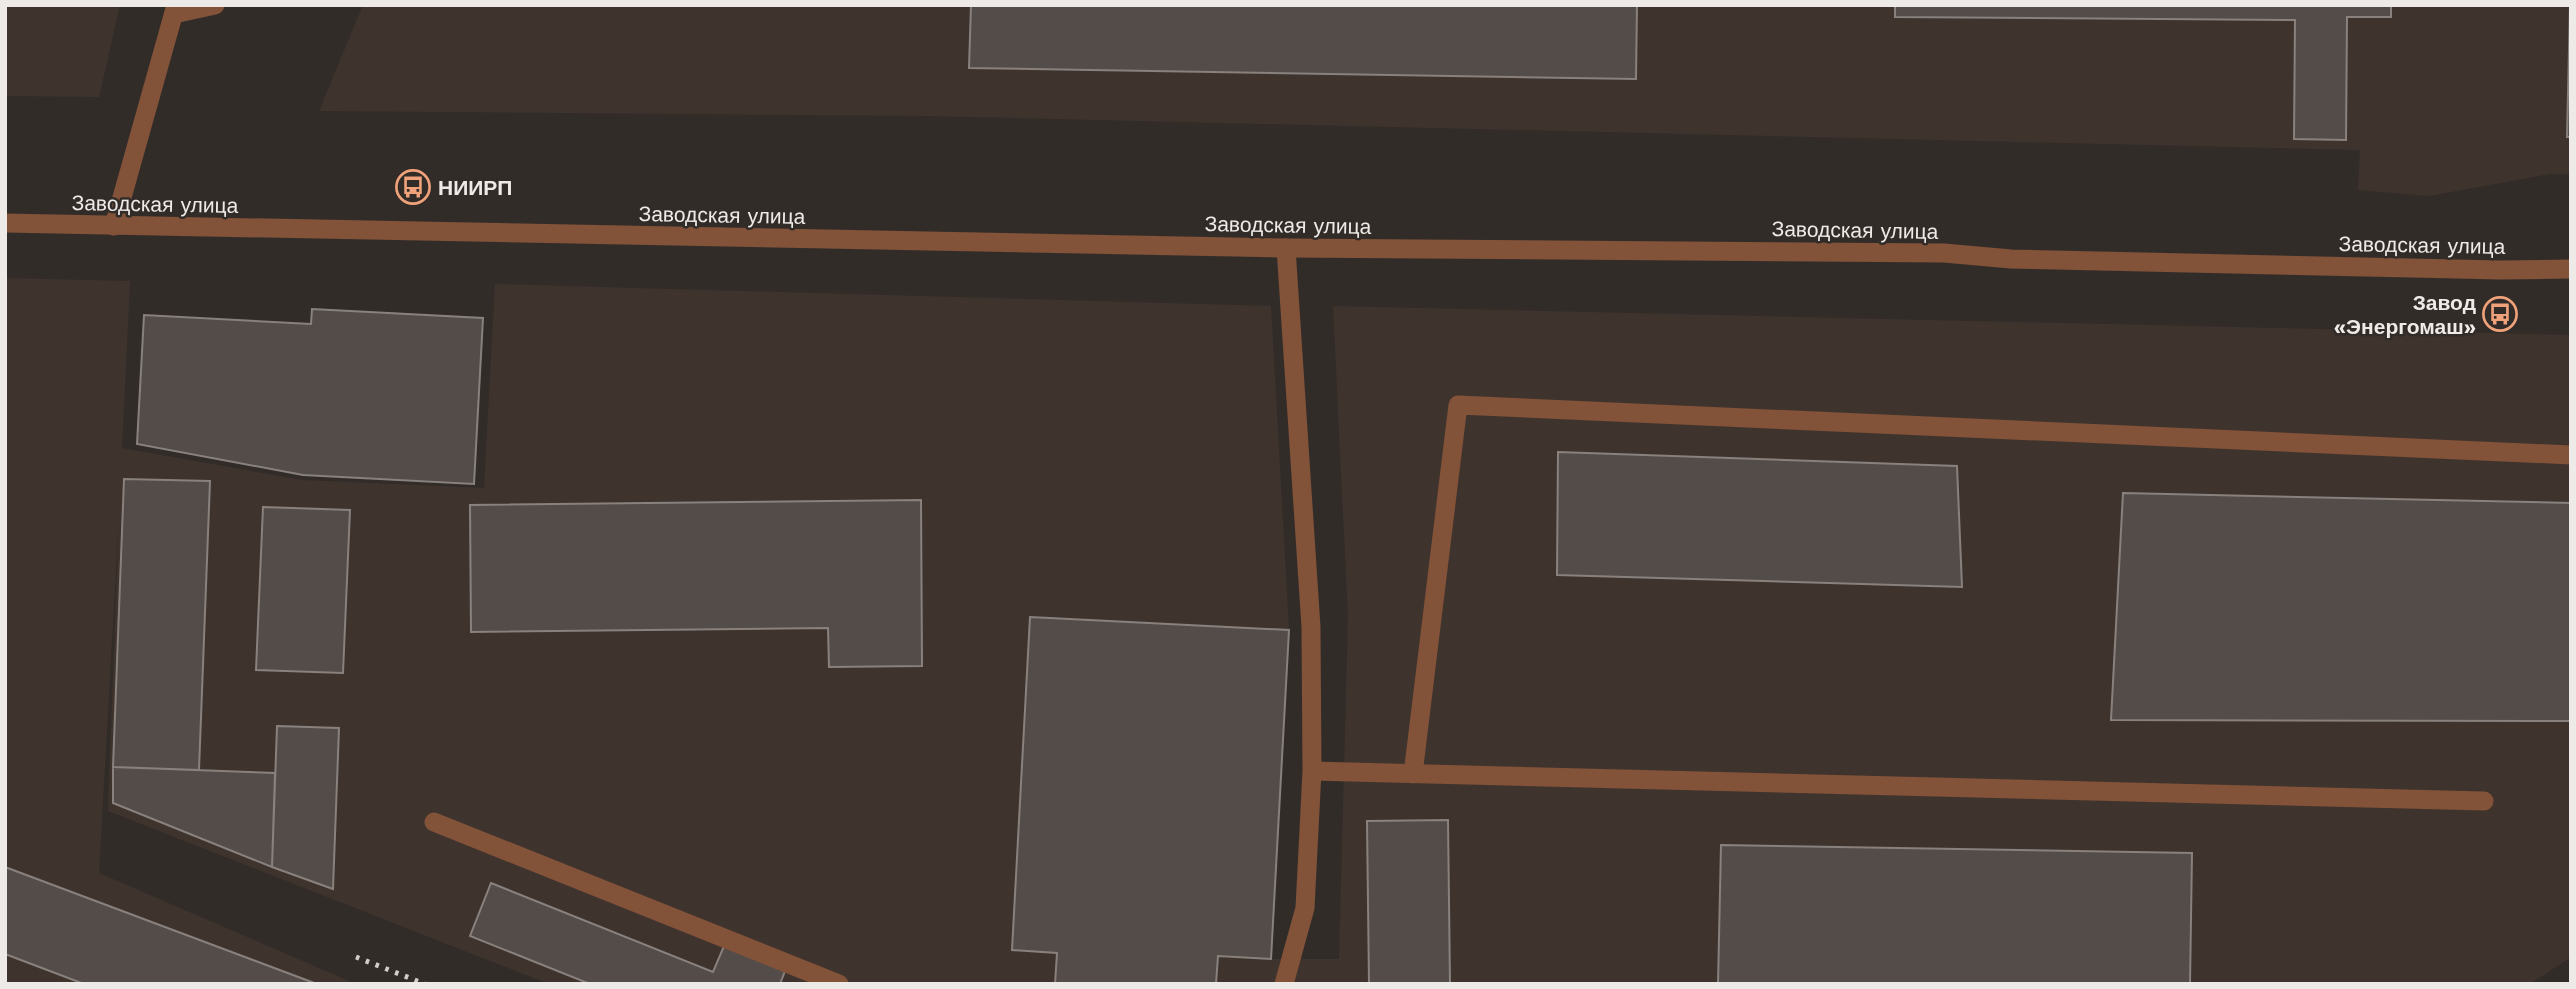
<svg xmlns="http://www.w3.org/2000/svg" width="2576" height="989" font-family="'Work Sans',sans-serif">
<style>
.built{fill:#3f332d}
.building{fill:#534c48;stroke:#88817d;stroke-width:2}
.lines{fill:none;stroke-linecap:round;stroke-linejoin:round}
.service{stroke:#825239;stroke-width:19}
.tertiary{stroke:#825239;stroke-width:19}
.rail{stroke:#d1cdcb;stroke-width:5;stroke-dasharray:3.5 7;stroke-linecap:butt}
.labels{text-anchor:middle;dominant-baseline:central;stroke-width:5;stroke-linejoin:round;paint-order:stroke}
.poi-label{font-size:21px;font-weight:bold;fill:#eeeae8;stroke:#322c29;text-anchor:start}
.street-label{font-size:21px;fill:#eeeae8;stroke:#322c29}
</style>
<rect width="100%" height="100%" fill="#322c29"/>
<path class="built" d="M5 5H120L99 97 5 96Z
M363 5H2571V174H2550L2429 196 2358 190 2360 150 930 116 319 111Z
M5 278 130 281 122 448 302 480 484 488 495 284 1271 306 1289 630 1272 959H1339L1348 617 1333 306 2571 335V957L2530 984H549L108 811 119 517 99 873 356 984H5Z"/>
<path class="building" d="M971 5H1637L1636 79 969 68Z
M1895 5H2391V17H2347L2346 140 2294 139 2295 20 1895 17Z
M2570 5H2571V137H2567Z
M312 309 483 318 474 484 303 475 137 444 144 315 311 324Z
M1558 452 1957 466 1962 587 1557 575Z
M124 479 210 481 199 770 113 767Z
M2123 493 2571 503V721L2111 720Z
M921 500 922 666 829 667 828 628 471 632 470 505Z
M263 507 350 510 343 673 256 670Z
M1030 617 1289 630 1271 959 1218 956 1216 984H1055L1057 953 1012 950Z
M277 726 339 728 333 889 272 867Z
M113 767 275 773 272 867 113 803Z
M1448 820 1450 984H1369L1367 821Z
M1721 845 2192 853 2190 984H1718Z
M5 867 317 984H84L5 954Z
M491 883 713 972 724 946 785 971 780 984H590L470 936Z"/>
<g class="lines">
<path class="service" d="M174 14 215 5
M114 226 176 5
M1312 771 2484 801
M1413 774 1458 405 2571 455
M434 822 839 984
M1284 984 1305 908 1312 771 1311 627 1286 248"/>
<path class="tertiary" d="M5 223 1286 248 1944 253 2011 259 2501 270 2571 269"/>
<path class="rail" d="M356 957 425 984"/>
</g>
<defs>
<g id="bus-ring" transform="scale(1.75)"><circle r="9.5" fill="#322c29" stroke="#f0a27a" stroke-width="1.5"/><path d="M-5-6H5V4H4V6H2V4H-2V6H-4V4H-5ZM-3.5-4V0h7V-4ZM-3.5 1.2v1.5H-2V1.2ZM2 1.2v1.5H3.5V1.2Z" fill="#f0a27a"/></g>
</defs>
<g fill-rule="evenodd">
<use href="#bus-ring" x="413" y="187"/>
<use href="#bus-ring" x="2500" y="314"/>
</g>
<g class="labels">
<g class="poi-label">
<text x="438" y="187">НИИРП</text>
<text x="2476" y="302" text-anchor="end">Завод<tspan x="2476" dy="24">«Энергомаш»</tspan></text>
</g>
<g class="street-label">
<text transform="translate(155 204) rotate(1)">Заводская улица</text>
<text transform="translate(722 215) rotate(1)">Заводская улица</text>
<text transform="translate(1288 225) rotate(1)">Заводская улица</text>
<text transform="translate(1855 230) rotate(1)">Заводская улица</text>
<text transform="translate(2422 245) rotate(1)">Заводская улица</text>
</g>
</g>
<rect width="2576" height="989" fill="none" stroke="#eeeae8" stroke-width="14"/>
</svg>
